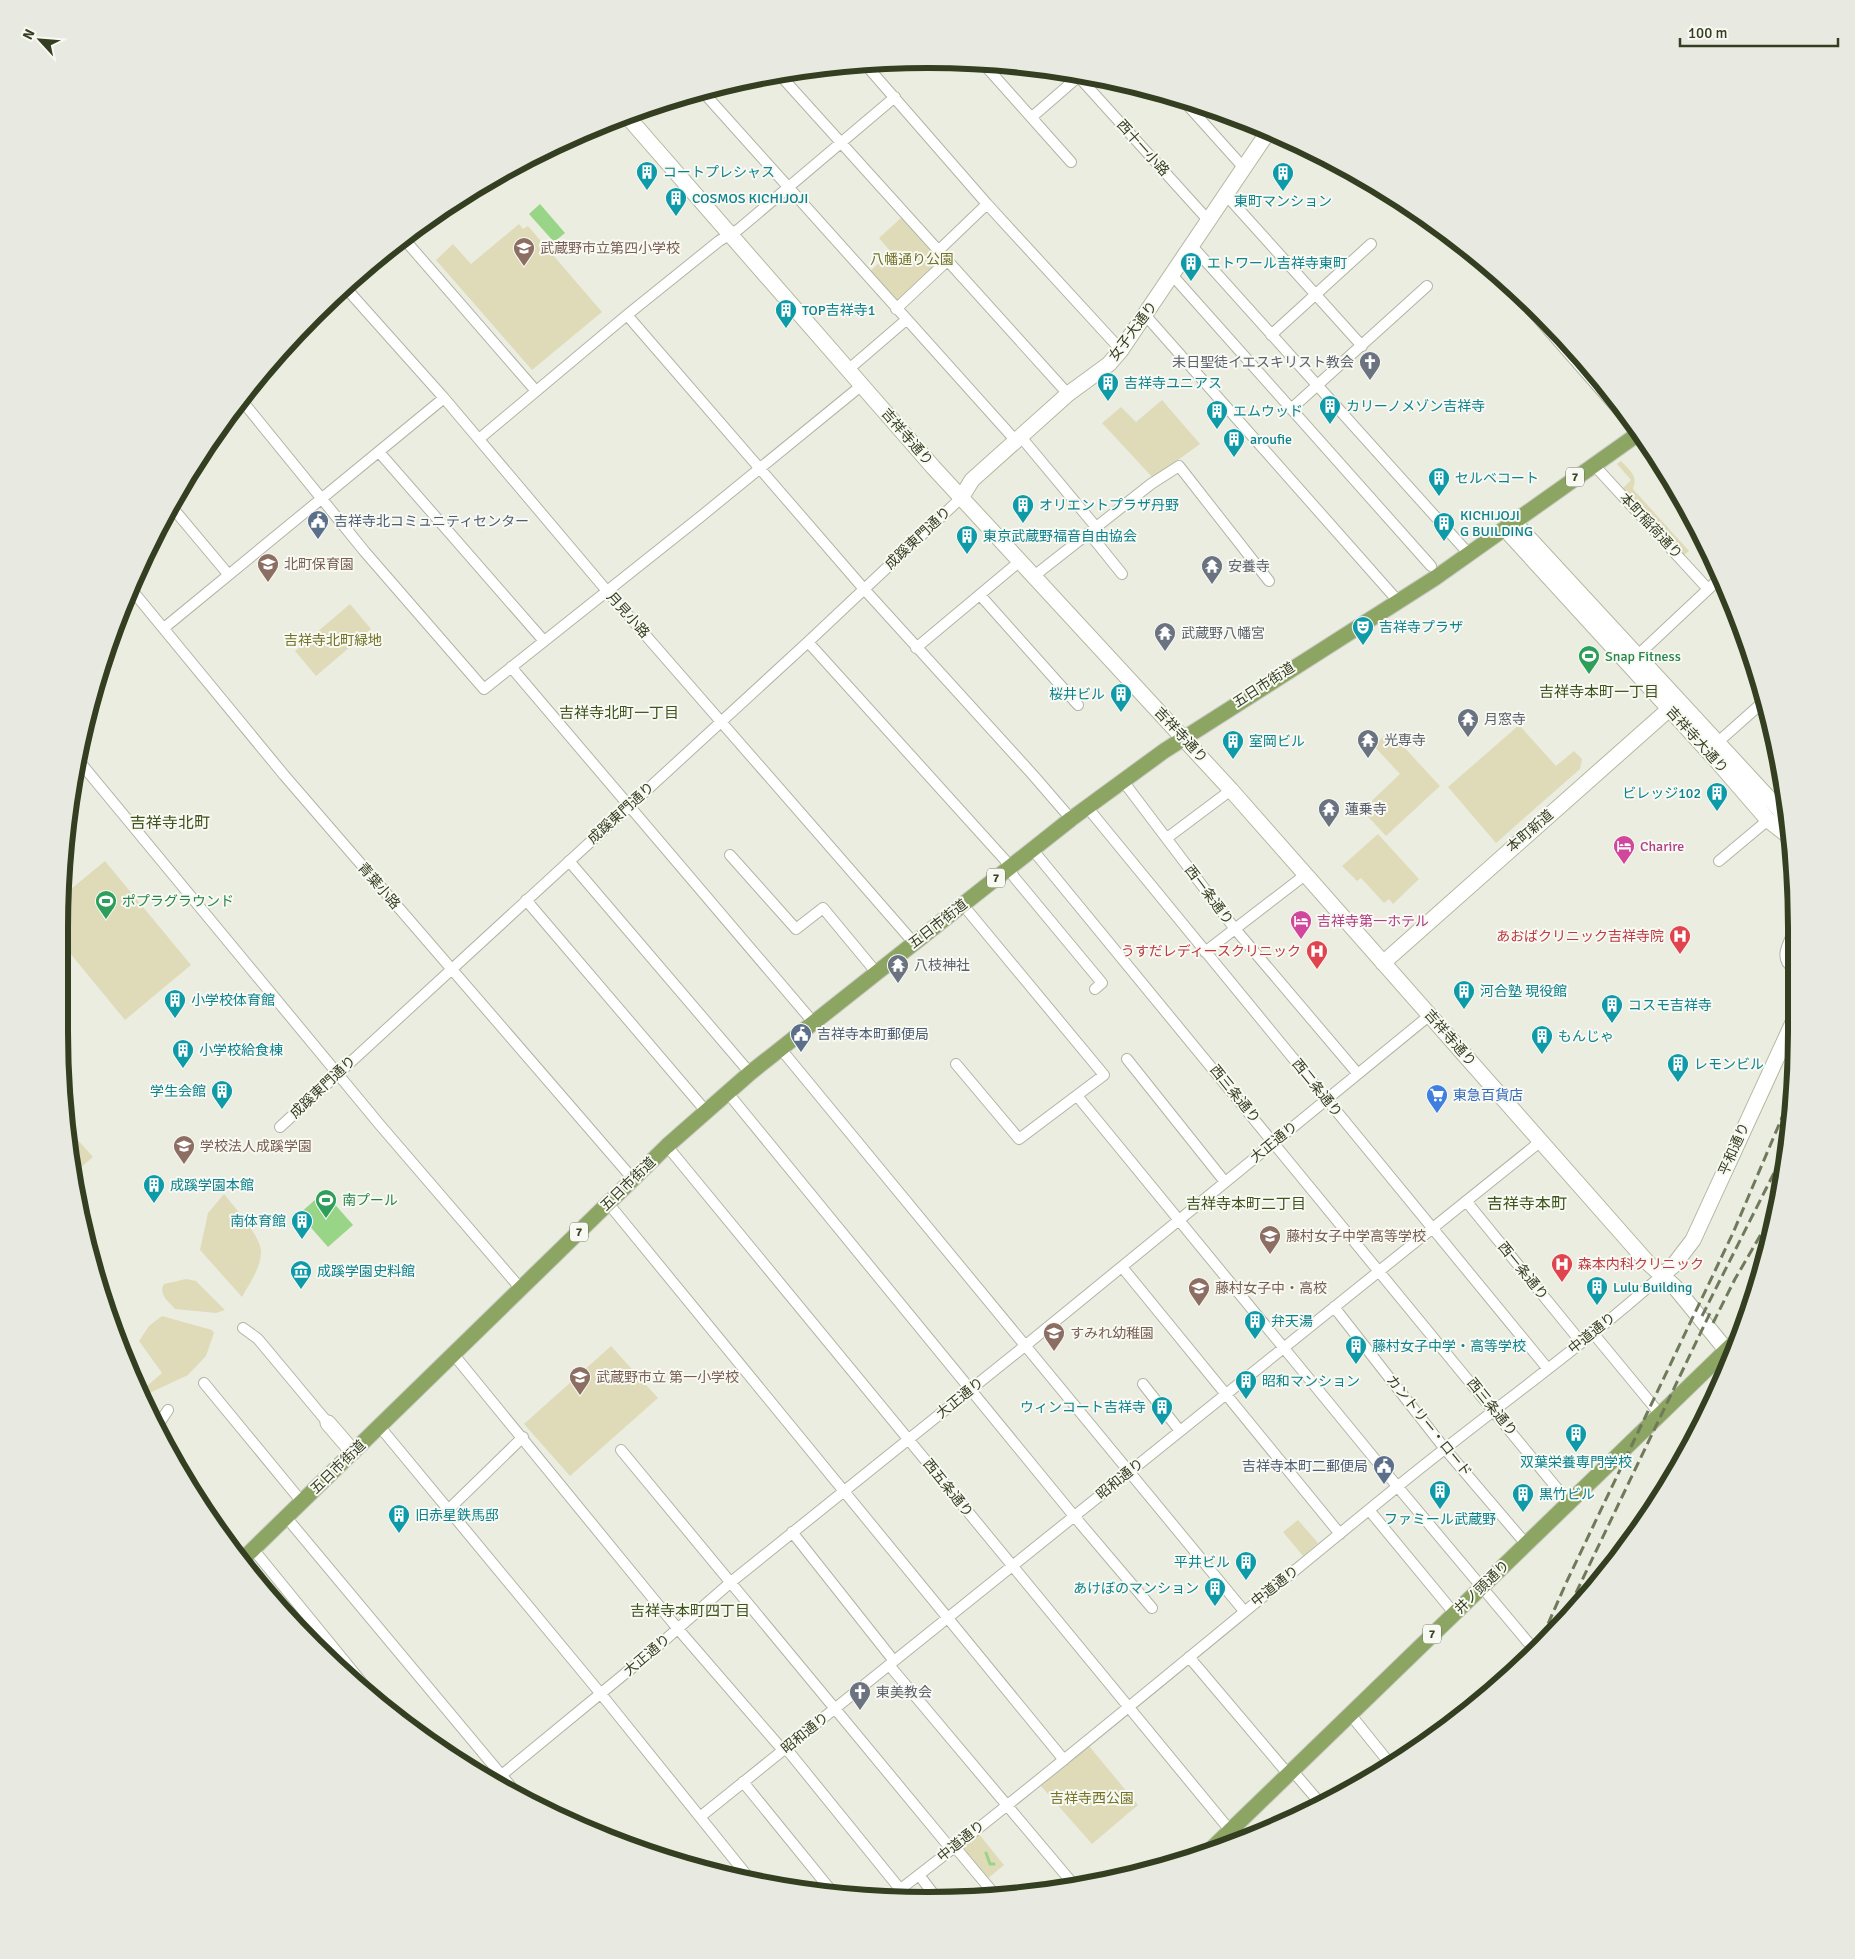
<svg xmlns="http://www.w3.org/2000/svg" width="1855" height="1959" font-family="Signika,'Noto Sans JP',sans-serif">
<style>
.green{fill:#dfdbb9}
.water{fill:#98d586}
.lines{fill:none;stroke-linecap:round;stroke-linejoin:round}
.stream{stroke:#98d586;stroke-width:3}
.street-casing{stroke:#b0b5a3;stroke-width:12}
.secondary-casing{stroke:#b2b99f;stroke-width:17}
.primary-casing{stroke:#c6c9c1;stroke-width:17}
.street{stroke:#fff;stroke-width:10}
.secondary{stroke:#fff;stroke-width:15}
.primary{stroke:#8da563;stroke-width:15}
.rail{stroke:#6f7a5b;stroke-width:3;stroke-dasharray:10 5;stroke-linecap:butt}
.labels{text-anchor:middle;dominant-baseline:central;stroke-width:4;stroke-linejoin:round;paint-order:stroke}
.shield{fill:#f8f9f2;stroke:#6f765f;stroke-width:1}
.shield-label{font-size:12px;font-weight:bold;fill:#343e20}
.street-label{font-size:14px;fill:#343e20;stroke:#f8f9f2}
.culture-label{font-size:14px;fill:#0d838f;stroke:#f8f9f2;text-anchor:start}
.education-label{font-size:14px;fill:#785e54;stroke:#f8f9f2;text-anchor:start}
.park-label{font-size:14px;fill:#737327;stroke:#f8f9f2}
.worship-label{font-size:14px;fill:#5b616d;stroke:#f8f9f2;text-anchor:start}
.service-label{font-size:14px;fill:#4e5e75;stroke:#f8f9f2;text-anchor:start}
.leisure-label{font-size:14px;fill:#27864d;stroke:#f8f9f2;text-anchor:start}
.hotel-label{font-size:14px;fill:#b23c85;stroke:#f8f9f2;text-anchor:start}
.health-label{font-size:14px;fill:#be3a42;stroke:#f8f9f2;text-anchor:end}
.shop-label{font-size:14px;fill:#366cbe;stroke:#f8f9f2;text-anchor:start}
.neighbourhood-label{font-size:15px;fill:#3e521b;stroke:#f8f9f2}
.quarter-label{font-size:16px;fill:#3e521b;stroke:#f8f9f2}
.rim{fill:none;stroke:#343e20;stroke-width:6}
</style>
<rect width="100%" height="100%" fill="#ebede1"/>
<path class="green" d="M902 217 940 260 899 300H893L868 273 891 252 879 238Z
M519 224 523 229 528 226 602 312 532 370 436 260 453 244 471 264Z
M1162 400 1200 444 1153 478 1102 423 1121 407 1136 422Z
M1621 461C1630 471 1638 475 1633 489L1689 551 1684 555 1623 488 1631 480 1617 464Z
M350 604 371 629 316 676 295 651Z
M1519 725 1556 766 1574 751 1582 759 1580 769 1496 843 1448 787Z
M1389 731 1440 786 1386 836 1362 810 1400 774 1374 746Z
M1378 834 1419 879 1393 904 1389 899 1384 903 1361 878 1357 881 1342 866Z
M105 861 191 965 125 1020 60 941V898Z
M68 1129 93 1157 73 1174Z
M224 1194C234 1207 263 1238 261 1254 260 1269 249 1284 242 1297L200 1250 208 1213Z
M186 1279 196 1281 225 1310 216 1313 175 1309C168 1301 158 1294 164 1284Z
M162 1316 212 1330 214 1333 206 1356 188 1375 143 1396 140 1392 162 1373 139 1341 149 1326Z
M611 1346 658 1398 570 1476 524 1424Z
M1298 1520 1318 1543 1303 1556 1283 1532Z
M1089 1746 1138 1805 1092 1844 1040 1785Z
M978 1833 1004 1865 987 1879 961 1848Z"/>
<path class="water" d="M540 204 565 233 554 242 529 214Z
M324 1192 353 1225 328 1247 299 1214Z"/>
<g class="lines">
<path class="stream" d="M986 1853 990 1864H994"/>
<g class="street-casing">
<path id="street" d="M981 61 1071 162
M865 64 987 204 1121 350
M779 74 1068 394
M1078 76 1208 220
M703 92 1016 441
M1182 99 1244 168
M1032 117 1078 77
M629 118 638 110
M1226 195 1362 346
M404 239 536 391
M1192 246 1469 554
M938 251 987 204
M1173 276 1431 566
M344 286 444 398 607 591 914 943
M1521 299 1626 419
M896 309 947 261
M627 315 864 589 1033 775 1071 819
M1146 316 1398 601
M1271 335 1371 244
M849 369 906 320
M239 397 365 552 484 689 699 518 862 385
M1291 409 1427 286
M1021 437 1096 527
M479 439 627 315 719 241 739 229 895 97
M379 452 544 641
M1594 465 1708 589
M171 506 228 574
M1089 533 1122 574
M1034 576 1151 484 1179 466 1269 581
M131 589 284 775 633 1179
M980 595 1078 705
M164 628 444 398
M808 642 1005 860 1014 877 1102 983 1095 989
M916 648 1020 561
M1638 655 1719 579
M511 667 813 1022
M1718 742 1763 702
M79 761 380 1125 521 1289
M1123 781 1235 929 1358 1074
M1087 807 1548 1369
M1167 838 1231 790
M1032 849 1569 1503
M730 855 796 929 823 908 876 972
M569 861 750 1073
M1719 861 1768 820
M526 900 705 1110
M1793 933C1787 946 1779 959 1794 969
M1205 952 1305 875
M780 1048 1244 1611
M1127 1059 1225 1182
M956 1064 1019 1139 1104 1075 963 905
M727 1092 1074 1516 1152 1608
M1078 1097 1397 1486 1532 1647
M280 1127 808 642 961 498
M667 1146 1238 1840
M1466 1201 1581 1342
M608 1203 1064 1760
M1122 1267 1340 1534
M1334 1307 1445 1449 1526 1544
M243 1328 258 1339 328 1423
M1593 1333 1659 1413
M454 1355 678 1629 781 1748 789 1752 900 1889
M204 1383 302 1502
M1143 1384 1180 1431
M158 1425 168 1410
M380 1427 601 1694 749 1878
M621 1450 951 1849
M448 1510 523 1437
M1369 1510 1454 1613
M286 1517 518 1795
M792 1532 894 1661
M253 1549 377 1701
M1189 1657 1283 1768 1297 1776 1320 1803
M889 1665 1074 1885
M1350 1714 1391 1765
M743 1782 834 1894
M492 1783 650 1653 731 1582 1026 1345 1430 1015
M700 1817 1541 1141
M955 1847 996 1896
M919 1875 938 1900
M889 1898C1062 1765 1228 1624 1397 1487 1485 1415 1578 1350 1662 1275"/>
</g>
<g class="secondary-casing">
<path id="secondary" d="M626 115 933 467 1231 790 1648 1263 1674 1286 1732 1357
M961 498 972 480 1068 394 1109 364 1121 350 1268 132
M1514 522 1789 820
M1505 529 1717 761 1768 820 1790 837
M1383 963 1676 703
M1662 1275 1673 1266 1693 1240 1796 1016
M328 1423 353 1452"/>
</g>
<g class="primary-casing">
<path id="primary" d="M241 1561 667 1146 750 1073 1071 819 1164 751 1435 578 1638 434
M1205 1855 1738 1339"/>
</g>
<use href="#street" class="street"/>
<use href="#secondary" class="secondary"/>
<use href="#primary" class="primary"/>
<path class="rail" d="M1702 1316 1784 1153
M1713 1323 1735 1279 1778 1205
M1563 1620 1712 1309
M1536 1651 1567 1581 1733 1233 1789 1101"/>
</g>
<defs>
<g id="building-pin" transform="scale(1.125)"><path d="M0 17L-7.5 6A9.5 9.5 0 1 1 7.5 6Z" fill="#0f9aa8" stroke="#f8f9f2"/><path d="M-4-6H4V6H1V3H-1V6H-4ZM-2.5-4.3h1.7v1.8h-1.7ZM.8-4.3h1.7v1.8H.8ZM-2.5-1h1.7V.8h-1.7ZM.8-1h1.7V.8H.8Z" fill="#fff"/></g>
<g id="school-pin" transform="scale(1.125)"><path d="M0 17L-7.5 6A9.5 9.5 0 1 1 7.5 6Z" fill="#8d6e63" stroke="#f8f9f2"/><path d="M0-5L7-2L0 1L-7-2ZM-4 1L0 2.5L4 1V4Q0 6-4 4Z" fill="#fff"/></g>
<g id="church-pin" transform="scale(1.125)"><path d="M0 17L-7.5 6A9.5 9.5 0 1 1 7.5 6Z" fill="#6b7280" stroke="#f8f9f2"/><path d="M-1.2-6h2.4v3.5h3.3v2.4h-3.3V6h-2.4V-.1h-3.3v-2.4h3.3Z" fill="#fff"/></g>
<g id="civic-pin" transform="scale(1.125)"><path d="M0 17L-7.5 6A9.5 9.5 0 1 1 7.5 6Z" fill="#5c6f8a" stroke="#f8f9f2"/><path d="M-.6-6.5H3V-4.5H.6V-3L4-1V1h2V6H-6V1h2V-1L-.6-3ZM-1.2 2.5V6h2.4V2.5Z" fill="#fff"/></g>
<g id="temple-pin" transform="scale(1.125)"><path d="M0 17L-7.5 6A9.5 9.5 0 1 1 7.5 6Z" fill="#6b7280" stroke="#f8f9f2"/><path d="M0-6L5-2H3V0L6.5 2.5H4V6H1.5V3h-3V6H-4V2.5H-6.5L-3 0V-2H-5Z" fill="#fff"/></g>
<g id="theatre-pin" transform="scale(1.125)"><path d="M0 17L-7.5 6A9.5 9.5 0 1 1 7.5 6Z" fill="#0f9aa8" stroke="#f8f9f2"/><path d="M-5-5.5Q0-4 5-5.5V0Q5 5 0 6Q-5 5-5 0ZM-3.3-2.5H-1v1.5H-3.3ZM1-2.5H3.3v1.5H1ZM-2.8 1Q0 5.5 2.8 1Z" fill="#fff"/></g>
<g id="stadium-pin" transform="scale(1.125)"><path d="M0 17L-7.5 6A9.5 9.5 0 1 1 7.5 6Z" fill="#2e9e5b" stroke="#f8f9f2"/><path d="M0-5a6.5 5 0 1 0 0 10a6.5 5 0 1 0 0-10ZM-3.5-1.8h7v3.6h-7Z" fill="#fff"/></g>
<g id="hotel-pin" transform="scale(1.125)"><path d="M0 17L-7.5 6A9.5 9.5 0 1 1 7.5 6Z" fill="#d1479c" stroke="#f8f9f2"/><path d="M-6-4.5h1.5V1H6V5H4.5V3h-9V5H-6ZM-4 0a1.8 1.8 0 1 1 3.6 0ZM.5 0V-2.5h3Q6-2.5 6 0Z" fill="#fff"/></g>
<g id="hospital-pin" transform="scale(1.125)"><path d="M0 17L-7.5 6A9.5 9.5 0 1 1 7.5 6Z" fill="#e0444e" stroke="#f8f9f2"/><path d="M-5-5h3v3.5h4V-5h3V5h-3V1.5h-4V5h-3Z" fill="#fff"/></g>
<g id="supermarket-pin" transform="scale(1.125)"><path d="M0 17L-7.5 6A9.5 9.5 0 1 1 7.5 6Z" fill="#3f7fe0" stroke="#f8f9f2"/><path d="M-6-5.5h2.5l.6 2H6L4.5 2H-2.5L-4.4-4H-6ZM-1.5 3.2a1.3 1.3 0 1 0 .1 0ZM3 3.2a1.3 1.3 0 1 0 .1 0Z" fill="#fff"/></g>
<g id="university-pin" transform="scale(1.125)"><path d="M0 17L-7.5 6A9.5 9.5 0 1 1 7.5 6Z" fill="#8d6e63" stroke="#f8f9f2"/><path d="M0-5L7-2L0 1L-7-2ZM-4 1L0 2.5L4 1V4Q0 6-4 4Z" fill="#fff"/></g>
<g id="museum-pin" transform="scale(1.125)"><path d="M0 17L-7.5 6A9.5 9.5 0 1 1 7.5 6Z" fill="#0f9aa8" stroke="#f8f9f2"/><path d="M0-6L6-3V-2H-6V-3ZM-5-1h2V3h-2ZM-1-1h2V3h-2ZM3-1h2V3H3ZM-6 4H6V6H-6Z" fill="#fff"/></g>
</defs>
<g fill-rule="evenodd">
<use href="#building-pin" x="647" y="172"/>
<use href="#building-pin" x="1283" y="173"/>
<use href="#building-pin" x="676" y="198"/>
<use href="#school-pin" x="524" y="248"/>
<use href="#building-pin" x="1191" y="263"/>
<use href="#building-pin" x="786" y="310"/>
<use href="#church-pin" x="1370" y="362"/>
<use href="#building-pin" x="1108" y="383"/>
<use href="#building-pin" x="1330" y="406"/>
<use href="#building-pin" x="1217" y="411"/>
<use href="#building-pin" x="1234" y="439"/>
<use href="#building-pin" x="1439" y="478"/>
<use href="#building-pin" x="1023" y="505"/>
<use href="#civic-pin" x="318" y="521"/>
<use href="#building-pin" x="1444" y="523"/>
<use href="#building-pin" x="967" y="536"/>
<use href="#school-pin" x="268" y="564"/>
<use href="#temple-pin" x="1212" y="566"/>
<use href="#theatre-pin" x="1363" y="627"/>
<use href="#temple-pin" x="1165" y="633"/>
<use href="#stadium-pin" x="1589" y="656"/>
<use href="#building-pin" x="1121" y="694"/>
<use href="#temple-pin" x="1468" y="719"/>
<use href="#temple-pin" x="1368" y="740"/>
<use href="#building-pin" x="1233" y="741"/>
<use href="#building-pin" x="1717" y="793"/>
<use href="#temple-pin" x="1329" y="809"/>
<use href="#hotel-pin" x="1624" y="846"/>
<use href="#stadium-pin" x="106" y="901"/>
<use href="#hotel-pin" x="1301" y="921"/>
<use href="#hospital-pin" x="1680" y="936"/>
<use href="#hospital-pin" x="1317" y="951"/>
<use href="#temple-pin" x="898" y="965"/>
<use href="#building-pin" x="1464" y="991"/>
<use href="#building-pin" x="175" y="1000"/>
<use href="#building-pin" x="1612" y="1005"/>
<use href="#civic-pin" x="801" y="1034"/>
<use href="#building-pin" x="1542" y="1036"/>
<use href="#building-pin" x="183" y="1050"/>
<use href="#building-pin" x="1678" y="1064"/>
<use href="#building-pin" x="222" y="1091"/>
<use href="#supermarket-pin" x="1437" y="1095"/>
<use href="#university-pin" x="184" y="1146"/>
<use href="#building-pin" x="154" y="1185"/>
<use href="#stadium-pin" x="326" y="1200"/>
<use href="#building-pin" x="302" y="1221"/>
<use href="#school-pin" x="1270" y="1236"/>
<use href="#hospital-pin" x="1562" y="1264"/>
<use href="#museum-pin" x="301" y="1271"/>
<use href="#building-pin" x="1597" y="1287"/>
<use href="#school-pin" x="1199" y="1288"/>
<use href="#building-pin" x="1255" y="1321"/>
<use href="#school-pin" x="1054" y="1333"/>
<use href="#building-pin" x="1356" y="1346"/>
<use href="#school-pin" x="580" y="1377"/>
<use href="#building-pin" x="1246" y="1381"/>
<use href="#building-pin" x="1162" y="1407"/>
<use href="#building-pin" x="1576" y="1434"/>
<use href="#civic-pin" x="1384" y="1466"/>
<use href="#building-pin" x="1440" y="1491"/>
<use href="#building-pin" x="1523" y="1494"/>
<use href="#building-pin" x="399" y="1515"/>
<use href="#building-pin" x="1246" y="1562"/>
<use href="#building-pin" x="1215" y="1588"/>
<use href="#church-pin" x="860" y="1692"/>
</g>
<g class="labels">
<g class="shield">
<rect x="1566" y="467.5" width="18" height="19" rx="4"/>
<rect x="987" y="868.5" width="18" height="19" rx="4"/>
<rect x="570" y="1222.5" width="18" height="19" rx="4"/>
<rect x="1423" y="1624.5" width="18" height="19" rx="4"/>
</g>
<g class="shield-label">
<text x="1575" y="477">7</text>
<text x="996" y="878">7</text>
<text x="579" y="1232">7</text>
<text x="1432" y="1634">7</text>
</g>
<g class="street-label">
<text transform="translate(1143 148) rotate(48)">西十一小路</text>
<text transform="translate(1133 331) rotate(-53)">女子大通り</text>
<text transform="translate(907 437) rotate(49)">吉祥寺通り</text>
<text transform="translate(1651 526) rotate(47)">本町稲荷通り</text>
<text transform="translate(918 538) rotate(-43)">成蹊東門通り</text>
<text transform="translate(628 615) rotate(48)">月見小路</text>
<text transform="translate(1264 685) rotate(-33)">五日市街道</text>
<text transform="translate(1181 735) rotate(47)">吉祥寺通り</text>
<text transform="translate(1697 740) rotate(48)">吉祥寺大通り</text>
<text transform="translate(621 813) rotate(-42)">成蹊東門通り</text>
<text transform="translate(1530 831) rotate(-41)">本町新道</text>
<text transform="translate(379 886) rotate(49)">青葉小路</text>
<text transform="translate(1209 895) rotate(53)">西一条通り</text>
<text transform="translate(938 924) rotate(-38)">五日市街道</text>
<text transform="translate(1450 1038) rotate(49)">吉祥寺通り</text>
<text transform="translate(323 1087) rotate(-43)">成蹊東門通り</text>
<text transform="translate(1317 1088) rotate(51)">西二条通り</text>
<text transform="translate(1235 1094) rotate(51)">西三条通り</text>
<text transform="translate(1274 1142) rotate(-39)">大正通り</text>
<text transform="translate(1734 1149) rotate(-66)">平和通り</text>
<text transform="translate(628 1184) rotate(-44)">五日市街道</text>
<text transform="translate(1523 1271) rotate(51)">西一条通り</text>
<text transform="translate(1592 1333) rotate(-39)">中道通り</text>
<text transform="translate(960 1398) rotate(-39)">大正通り</text>
<text transform="translate(1492 1407) rotate(51)">西三条通り</text>
<text transform="translate(1429 1426) rotate(51)">カントリー・ロード</text>
<text transform="translate(338 1467) rotate(-44)">五日市街道</text>
<text transform="translate(1120 1479) rotate(-39)">昭和通り</text>
<text transform="translate(948 1488) rotate(51)">西五条通り</text>
<text transform="translate(1275 1586) rotate(-38)">中道通り</text>
<text transform="translate(1482 1587) rotate(-44)">井ノ頭通り</text>
<text transform="translate(647 1655) rotate(-40)">大正通り</text>
<text transform="translate(805 1733) rotate(-39)">昭和通り</text>
<text transform="translate(961 1841) rotate(-39)">中道通り</text>
</g>
<g class="culture-label">
<text x="663" y="172">コートプレシャス</text>
<text x="692" y="198">COSMOS KICHIJOJI</text>
<text x="1283" y="201" text-anchor="middle">東町マンション</text>
<text x="1207" y="263">エトワール吉祥寺東町</text>
<text x="802" y="310">TOP吉祥寺1</text>
<text x="1124" y="383">吉祥寺ユニアス</text>
<text x="1346" y="406">カリーノメゾン吉祥寺</text>
<text x="1233" y="411">エムウッド</text>
<text x="1250" y="439">aroufie</text>
<text x="1455" y="478">セルベコート</text>
<text x="1039" y="505">オリエントプラザ丹野</text>
<text x="1460" y="515">KICHIJOJI<tspan x="1460" dy="16">G BUILDING</tspan></text>
<text x="983" y="536">東京武蔵野福音自由協会</text>
<text x="1379" y="627">吉祥寺プラザ</text>
<text x="1105" y="694" text-anchor="end">桜井ビル</text>
<text x="1249" y="741">室岡ビル</text>
<text x="1701" y="793" text-anchor="end">ビレッジ102</text>
<text x="1480" y="991">河合塾 現役館</text>
<text x="191" y="1000">小学校体育館</text>
<text x="1628" y="1005">コスモ吉祥寺</text>
<text x="1558" y="1036">もんじゃ</text>
<text x="199" y="1050">小学校給食棟</text>
<text x="1694" y="1064">レモンビル</text>
<text x="206" y="1091" text-anchor="end">学生会館</text>
<text x="170" y="1185">成蹊学園本館</text>
<text x="286" y="1221" text-anchor="end">南体育館</text>
<text x="317" y="1271">成蹊学園史料館</text>
<text x="1613" y="1287">Lulu Building</text>
<text x="1271" y="1321">弁天湯</text>
<text x="1372" y="1346">藤村女子中学・高等学校</text>
<text x="1262" y="1381">昭和マンション</text>
<text x="1146" y="1407" text-anchor="end">ウィンコート吉祥寺</text>
<text x="1576" y="1462" text-anchor="middle">双葉栄養専門学校</text>
<text x="1539" y="1494">黒竹ビル</text>
<text x="415" y="1515">旧赤星鉄馬邸</text>
<text x="1440" y="1519" text-anchor="middle">ファミール武蔵野</text>
<text x="1230" y="1562" text-anchor="end">平井ビル</text>
<text x="1199" y="1588" text-anchor="end">あけぼのマンション</text>
</g>
<g class="education-label">
<text x="540" y="248">武蔵野市立第四小学校</text>
<text x="284" y="564">北町保育園</text>
<text x="200" y="1146">学校法人成蹊学園</text>
<text x="1286" y="1236">藤村女子中学高等学校</text>
<text x="1215" y="1288">藤村女子中・高校</text>
<text x="1070" y="1333">すみれ幼稚園</text>
<text x="596" y="1377">武蔵野市立 第一小学校</text>
</g>
<g class="park-label">
<text x="912" y="259">八幡通り公園</text>
<text x="333" y="640">吉祥寺北町緑地</text>
<text x="1092" y="1798">吉祥寺西公園</text>
</g>
<g class="worship-label">
<text x="1354" y="362" text-anchor="end">未日聖徒イエスキリスト教会</text>
<text x="1228" y="566">安養寺</text>
<text x="1181" y="633">武蔵野八幡宮</text>
<text x="1484" y="719">月窓寺</text>
<text x="1384" y="740">光専寺</text>
<text x="1345" y="809">蓮乗寺</text>
<text x="914" y="965">八枝神社</text>
<text x="876" y="1692">東美教会</text>
</g>
<g class="service-label">
<text x="334" y="521">吉祥寺北コミュニティセンター</text>
<text x="817" y="1034">吉祥寺本町郵便局</text>
<text x="1368" y="1466" text-anchor="end">吉祥寺本町二郵便局</text>
</g>
<g class="leisure-label">
<text x="1605" y="656">Snap Fitness</text>
<text x="122" y="901">ポプラグラウンド</text>
<text x="342" y="1200">南プール</text>
</g>
<g class="hotel-label">
<text x="1640" y="846">Charire</text>
<text x="1317" y="921">吉祥寺第一ホテル</text>
</g>
<g class="health-label">
<text x="1664" y="936">あおばクリニック吉祥寺院</text>
<text x="1301" y="951">うすだレディースクリニック</text>
<text x="1578" y="1264" text-anchor="start">森本内科クリニック</text>
</g>
<g class="shop-label">
<text x="1453" y="1095">東急百貨店</text>
</g>
<g class="neighbourhood-label">
<text x="1599" y="692">吉祥寺本町一丁目</text>
<text x="619" y="713">吉祥寺北町一丁目</text>
<text x="1246" y="1204">吉祥寺本町二丁目</text>
<text x="690" y="1611">吉祥寺本町四丁目</text>
</g>
<g class="quarter-label">
<text x="170" y="823">吉祥寺北町</text>
<text x="1527" y="1204">吉祥寺本町</text>
</g>
</g>
<path d="M0 0H1855V1959H0ZM928 68H928A860 860 0 0 1 1788 928V1032A860 860 0 0 1 928 1892H928A860 860 0 0 1 68 1032V928A860 860 0 0 1 928 68Z" fill="#e8eae1" fill-rule="evenodd"/>
<path class="rim" d="M928 68H928A860 860 0 0 1 1788 928V1032A860 860 0 0 1 928 1892H928A860 860 0 0 1 68 1032V928A860 860 0 0 1 928 68Z"/>
<g transform="translate(40 40) rotate(296)" stroke="#f8f9f2" stroke-width="4" paint-order="stroke">
<path d="M0-4L9 19L0 12L-9 19Z" fill="#343e20"/>
<text y="-8" font-size="14" font-weight="bold" text-anchor="middle" fill="#343e20">N</text>
</g>
<path d="M1680 38v8h158v-8" fill="none" stroke="#343e20" stroke-width="2.5"/>
<text x="1688" y="38" font-size="15" fill="#343e20" stroke="#f8f9f2" stroke-width="4" paint-order="stroke">100 m</text>
</svg>
